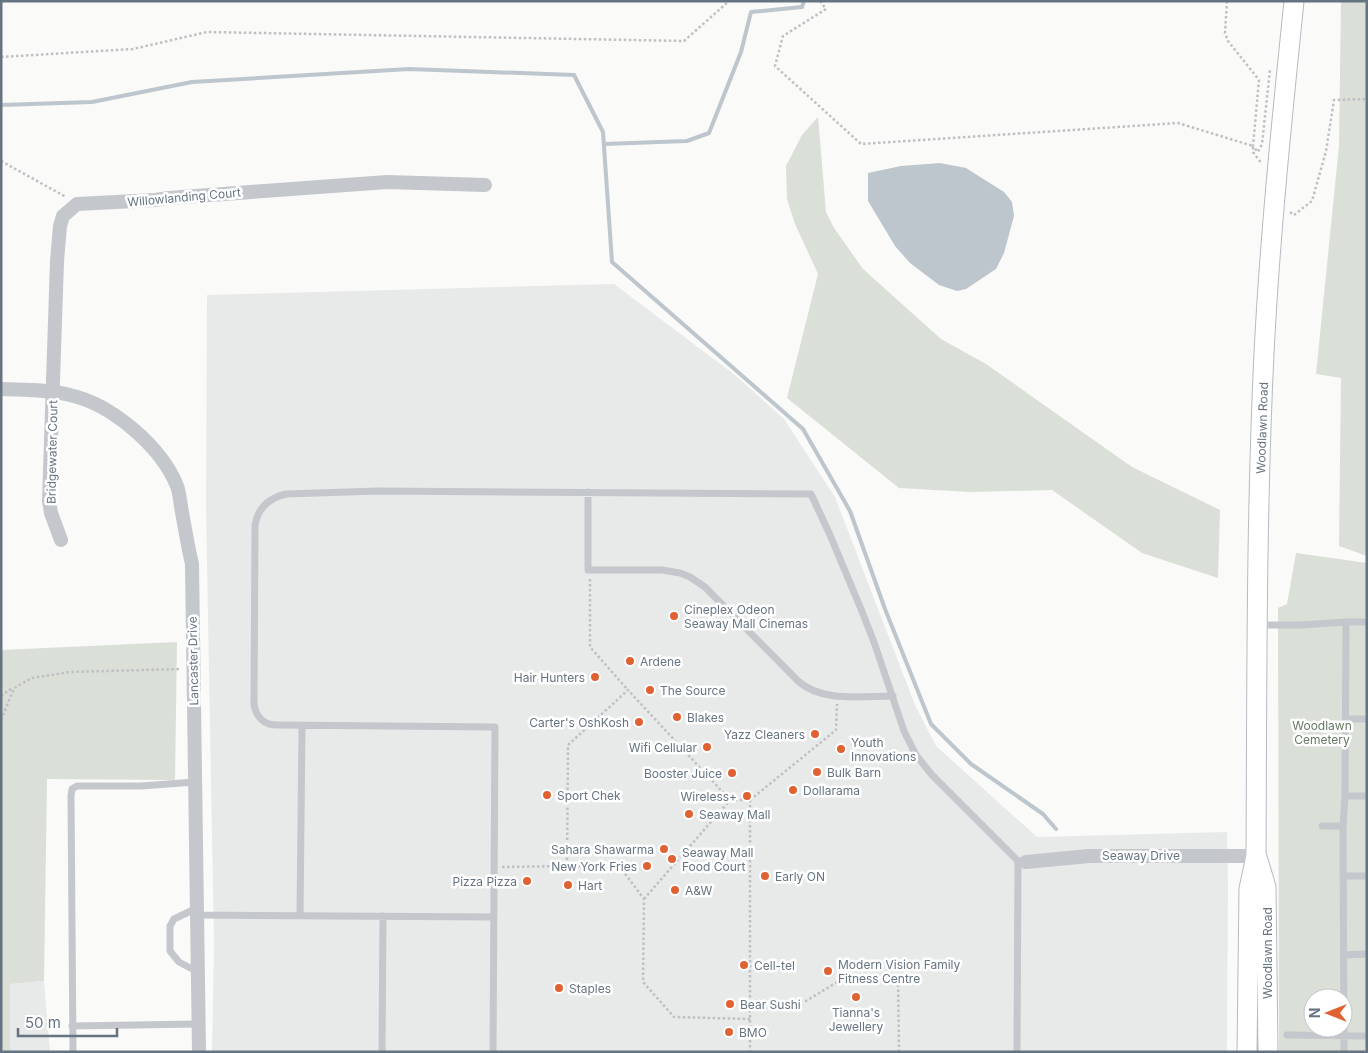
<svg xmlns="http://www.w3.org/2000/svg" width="1368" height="1053" font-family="Inter,sans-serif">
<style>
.built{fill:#e8e9e9}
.green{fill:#dadfd7;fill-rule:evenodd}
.water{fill:#bdc6cc}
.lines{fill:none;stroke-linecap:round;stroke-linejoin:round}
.stream{stroke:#bdc6cc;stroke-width:4}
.secondary-casing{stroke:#b6bbc0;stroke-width:21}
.path{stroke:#bec0c3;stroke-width:2.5;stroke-dasharray:2.5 2.5;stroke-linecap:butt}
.lane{stroke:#c4c7cb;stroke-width:7}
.street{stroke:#c4c7cb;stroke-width:14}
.secondary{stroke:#fff;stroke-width:19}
.poi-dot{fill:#e06232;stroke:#fff;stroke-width:2}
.labels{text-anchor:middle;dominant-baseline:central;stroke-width:5;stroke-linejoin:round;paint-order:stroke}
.street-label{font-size:12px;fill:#667482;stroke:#fff}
.poi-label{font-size:12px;fill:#667482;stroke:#fff;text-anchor:start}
.park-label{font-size:12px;fill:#677a64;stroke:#fff}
</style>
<rect width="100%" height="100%" fill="#fafaf8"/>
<path class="built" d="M614 284 735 375 784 419 835 497 915 705 936 746 1037 837 1227 832 1228 887 1227 1052H212L214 946 206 508 207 295Z
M44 981 50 1052H10V984Z"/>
<path class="green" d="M1341 1H1367V556L1339 546 1341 378 1316 374 1339 146Z
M818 117 826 212 834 228 863 269 941 339 986 364 1132 467 1220 510 1218 578 1142 553 1052 490 971 492 899 488 787 398 818 274 795 224 787 199 786 166 802 135Z
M1296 553 1367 563V1052H1279L1278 608 1287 604ZM1313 998H1343V1028H1313Z
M177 642 175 780 47 779 44 981 10 984V1052H1V650Z"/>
<path class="water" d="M940 163 966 168 1004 192 1012 202 1014 216 1004 253 996 269 966 289 957 291 939 285 910 263 895 246 868 201V173L901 166Z"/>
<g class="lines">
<path class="stream" d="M1 105 92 102 192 82 409 69 574 75 603 132 612 262 803 429 850 511 885 609 931 724 971 764 1043 814 1056 829
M604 144 687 141 709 133 741 52 751 12 802 7 804 1"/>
<g class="secondary-casing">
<path id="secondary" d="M1257 857 1266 887 1268 1052
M1247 1052 1249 889 1256 856C1257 688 1256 520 1264 353 1270 235 1282 118 1294 1"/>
</g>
<path class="path" d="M820 1 826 9 783 36 775 66 861 144 1178 123 1253 146V152L1262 164
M1227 1 1225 33 1228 41 1259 80 1253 146 1258 152 1262 144 1270 70
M1 57 133 49 207 32 684 41 729 1
M1 161 66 197
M1290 212 1294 215 1312 201 1326 151 1334 100 1367 99
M590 579V647L628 690
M1 696 12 688
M1 720 14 688 32 678 70 672 181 669
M730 800H750L836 730 837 704
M750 800V1052
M502 867 567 866
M644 899 730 800 628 690 568 745 567 866 620 867 644 899 643 982 674 1017 750 1019
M750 1001H806L844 978 898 979 899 1052"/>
<path class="lane" d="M588 492V570H662L680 573 690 577 705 587 798 681C823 703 861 696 893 696
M1259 625H1301L1346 622
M1346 719H1367
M1345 796H1367
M1322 826H1343
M1345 876H1367
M197 908 174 919 170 926V951L179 962 198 972
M197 915 493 917
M300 915 302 726
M1344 955 1367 954
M72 1026 198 1024
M1287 1035 1367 1036
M73 1052 71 796 72 789 77 786H141L195 782
M382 1052 383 916
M493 1052 495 727 277 725C264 725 256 717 254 704L255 525C258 508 269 498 286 494L378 491 811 494 830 535 861 609 874 642 904 731 916 755 932 775 1018 861
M1017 1052 1018 861H1021
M1344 1052 1343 826 1345 796 1346 622H1367"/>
<path class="street" d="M1 389C24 390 47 389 70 395 111 404 161 446 177 486 180 494 180 503 182 512 185 529 188 547 192 564L199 1052
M61 540 51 513 49 501 57 261 60 226 63 216 77 204 155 200 169 198 387 182 485 185
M1026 862 1089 856H1256"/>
<use href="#secondary" class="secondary"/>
</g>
<g class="poi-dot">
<circle cx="674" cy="616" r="5"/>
<circle cx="630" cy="661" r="5"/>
<circle cx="595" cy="677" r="5"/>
<circle cx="650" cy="690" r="5"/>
<circle cx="677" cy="717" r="5"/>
<circle cx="639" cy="722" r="5"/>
<circle cx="815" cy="734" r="5"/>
<circle cx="707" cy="747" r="5"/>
<circle cx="841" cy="749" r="5"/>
<circle cx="817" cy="772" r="5"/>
<circle cx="732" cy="773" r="5"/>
<circle cx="793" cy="790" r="5"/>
<circle cx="547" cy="795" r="5"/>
<circle cx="747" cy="796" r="5"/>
<circle cx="689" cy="814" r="5"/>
<circle cx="664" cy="849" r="5"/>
<circle cx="672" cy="859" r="5"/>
<circle cx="647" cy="866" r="5"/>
<circle cx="765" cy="876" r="5"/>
<circle cx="527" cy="881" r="5"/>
<circle cx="568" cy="885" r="5"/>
<circle cx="675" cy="890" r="5"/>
<circle cx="744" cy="965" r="5"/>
<circle cx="828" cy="971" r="5"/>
<circle cx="559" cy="988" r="5"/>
<circle cx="856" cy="997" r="5"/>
<circle cx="730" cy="1004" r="5"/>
<circle cx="729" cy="1032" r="5"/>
</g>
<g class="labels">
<g class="street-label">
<text transform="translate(184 197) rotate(-5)">Willowlanding Court</text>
<text transform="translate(1262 428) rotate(-88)">Woodlawn Road</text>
<text transform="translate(52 452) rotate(-89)">Bridgewater Court</text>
<text transform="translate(193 661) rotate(-91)">Lancaster Drive</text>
<text x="1141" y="855">Seaway Drive</text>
<text transform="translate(1267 953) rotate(-90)">Woodlawn Road</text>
</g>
<g class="poi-label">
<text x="684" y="609">Cineplex Odeon<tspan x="684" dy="14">Seaway Mall Cinemas</tspan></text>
<text x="640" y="661">Ardene</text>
<text x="585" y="677" text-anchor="end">Hair Hunters</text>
<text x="660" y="690">The Source</text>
<text x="687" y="717">Blakes</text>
<text x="629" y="722" text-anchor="end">Carter's OshKosh</text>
<text x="805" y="734" text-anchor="end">Yazz Cleaners</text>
<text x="851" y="742">Youth<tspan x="851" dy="14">Innovations</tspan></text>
<text x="697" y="747" text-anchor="end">Wifi Cellular</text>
<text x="827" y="772">Bulk Barn</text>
<text x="722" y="773" text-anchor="end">Booster Juice</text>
<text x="803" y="790">Dollarama</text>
<text x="557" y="795">Sport Chek</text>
<text x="737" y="796" text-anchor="end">Wireless+</text>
<text x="699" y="814">Seaway Mall</text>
<text x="654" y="849" text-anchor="end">Sahara Shawarma</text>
<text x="682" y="852">Seaway Mall<tspan x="682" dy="14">Food Court</tspan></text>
<text x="637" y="866" text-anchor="end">New York Fries</text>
<text x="775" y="876">Early ON</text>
<text x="517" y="881" text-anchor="end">Pizza Pizza</text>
<text x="578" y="885">Hart</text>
<text x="685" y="890">A&amp;W</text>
<text x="838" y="964">Modern Vision Family<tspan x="838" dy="14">Fitness Centre</tspan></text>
<text x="754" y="965">Cell-tel</text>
<text x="569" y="988">Staples</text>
<text x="740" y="1004">Bear Sushi</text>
<text x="856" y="1012" text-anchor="middle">Tianna's<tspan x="856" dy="14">Jewellery</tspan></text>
<text x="739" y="1032">BMO</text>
</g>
<g class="park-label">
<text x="1322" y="725">Woodlawn<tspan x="1322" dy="14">Cemetery</tspan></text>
</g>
</g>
<rect width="1368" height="1053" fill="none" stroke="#667482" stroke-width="5"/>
<g transform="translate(1328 1013) rotate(270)"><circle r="24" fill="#ffffff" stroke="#c2c7cd"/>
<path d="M0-4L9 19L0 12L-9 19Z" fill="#e06232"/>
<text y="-8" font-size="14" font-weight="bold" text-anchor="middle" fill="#667482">N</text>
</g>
<path d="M18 1028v8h99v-8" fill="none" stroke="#667482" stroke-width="2.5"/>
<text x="25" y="1028" font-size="15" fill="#667482" stroke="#ffffff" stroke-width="4" paint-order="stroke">50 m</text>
</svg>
